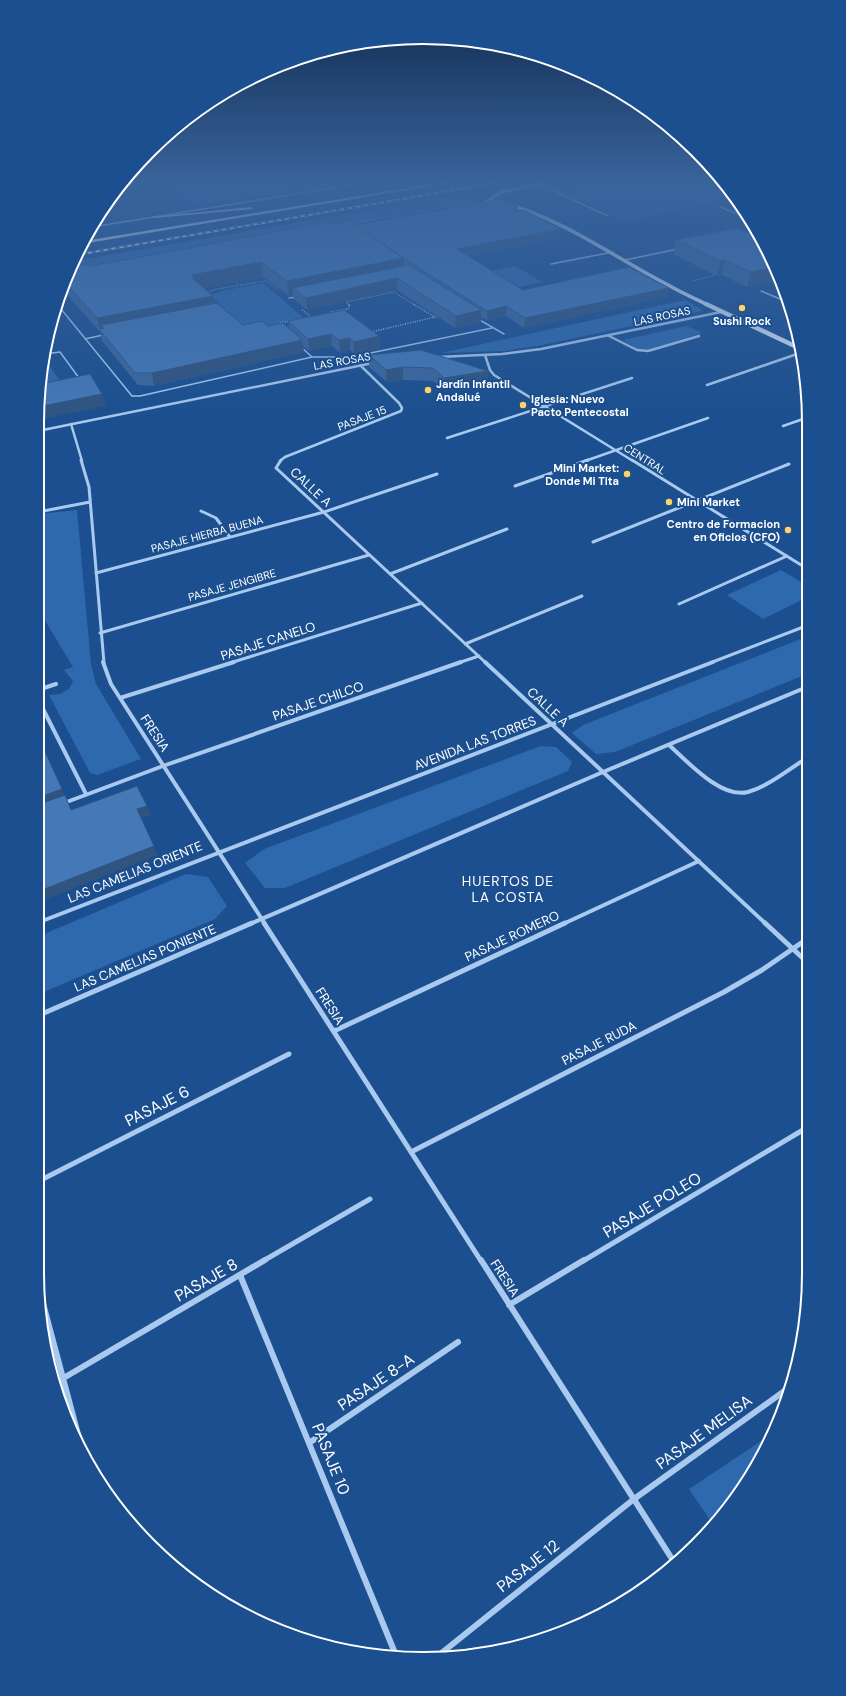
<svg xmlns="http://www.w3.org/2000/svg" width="846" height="1696" font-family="'DM Sans',sans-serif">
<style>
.green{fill:#2e69ad}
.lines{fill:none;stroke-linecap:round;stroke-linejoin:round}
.path-far1{stroke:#a9c9ee;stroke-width:1;stroke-dasharray:1 1.5;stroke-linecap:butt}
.path{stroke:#a9c9ee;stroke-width:1.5;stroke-dasharray:1 1.5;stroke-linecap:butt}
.lane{stroke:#a9c9ee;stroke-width:1.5}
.street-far5{stroke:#a9c9ee;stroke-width:1.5}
.street-far4{stroke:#a9c9ee;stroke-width:2.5}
.street-far3{stroke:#a9c9ee;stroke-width:3}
.street-far2{stroke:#a9c9ee;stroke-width:4}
.street-far1{stroke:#a9c9ee;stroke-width:5}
.street{stroke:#a9c9ee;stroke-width:6}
.secondary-far1{stroke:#d6e6fa;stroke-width:3.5}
.secondary{stroke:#d6e6fa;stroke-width:4.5}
.highway{fill:#fff;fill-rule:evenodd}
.rail-casing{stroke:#fff;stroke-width:2}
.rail{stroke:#1b4f8f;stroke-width:1.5;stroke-dasharray:4;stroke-linecap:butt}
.wall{fill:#3a679d}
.shaded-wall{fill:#305480}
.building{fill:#4478b7;stroke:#305480}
.poi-dot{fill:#ffd166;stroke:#1b4f8f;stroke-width:1.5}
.labels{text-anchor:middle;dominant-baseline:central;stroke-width:4;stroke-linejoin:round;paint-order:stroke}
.far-street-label{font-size:11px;fill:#fff;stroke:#1b4f8f}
.far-poi-label{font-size:11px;font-weight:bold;fill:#fff;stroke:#1b4f8f;text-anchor:start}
.street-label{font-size:13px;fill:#fff;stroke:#1b4f8f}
.neighbourhood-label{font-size:14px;letter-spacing:1px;fill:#fff;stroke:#1b4f8f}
.near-street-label{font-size:16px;fill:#fff;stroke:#1b4f8f}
.rim{fill:none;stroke:#fff;stroke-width:2}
</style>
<rect width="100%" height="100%" fill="#1b4f8f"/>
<path class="green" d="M163 183H336L198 206Z
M584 183H704L733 194 735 198 626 221 554 189Z
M464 194 477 202 70 272 74 261Z
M515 266 542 282 519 287 491 271Z
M263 283 304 318 247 330 210 295 222 291Z
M685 300 701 309 702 311 542 345 504 351 441 353Z
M687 326 702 333 648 350 637 349 623 340Z
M45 359 60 381 40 387 44 359Z
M77 510 91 664 96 684 141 759 97 775 90 773 49 695 60 694 69 689 73 681 64 670 73 667 38 609V514Z
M781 570 806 585V598L763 619 727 595Z
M806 637 807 674 615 752 596 754 572 733 583 725Z
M541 746 556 747 572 762 568 771 285 888H265L245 863 264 849Z
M186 874 208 877 227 906 215 919 37 995V937Z
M773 1433 769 1444 712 1523 689 1489Z"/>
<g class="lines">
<path class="path-far1" d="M350 224 471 203
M234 280 239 285
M693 281 715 275
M206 293 217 289 266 281 278 290
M350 305 346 302 394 292 415 305"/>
<path class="path" d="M302 310 311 317
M331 312 348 309 350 305 348 304
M280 323 291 321
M371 332 435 317 413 304"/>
<path class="lane" d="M539 184 608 216
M720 207 746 217
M746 234 755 233
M625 260 678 249
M551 264 613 252
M289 298 297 297
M57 304 132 396H140L312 357
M478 319 504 334
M85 339 103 335
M301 347 312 357H351L492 328
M45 354 60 352 79 378"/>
<path class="street-far5" d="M92 227 363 183
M761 291 787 302"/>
<path class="street-far4" d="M609 336 637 350 648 351 699 336
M485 355 490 370 494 375 633 461
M439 357 502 354 541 349 721 312
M707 385 800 353
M71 424 82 461
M783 426 806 418
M38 431 373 363
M447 438 632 378
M280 461 285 457 401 411 402 408 399 403 360 365
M585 461 708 418"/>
<path class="street-far3" d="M81 460 89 487 104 663
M281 460 276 468 486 663
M632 460 806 568
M515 486 588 460
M201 511 216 518 230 537
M38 512 90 502
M593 542 789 464
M96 573 324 512 437 474
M390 574 507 529
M679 604 787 556
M100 633 369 555
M465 644 582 596
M230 663 422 603
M458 663 479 656
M710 663 806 626"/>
<path class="street-far2" d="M103 662 111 684 265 924
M485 662 766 924
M38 690 56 684
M120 698 234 662
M38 699 86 794
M669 745C688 762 721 799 748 792 769 786 789 769 807 758
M64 803 163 766 461 662
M37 923 713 662
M250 924 603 772 807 687
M563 924 699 861"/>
<path class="street-far1" d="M264 923 481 1261
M765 923 807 962
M37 1016 252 923
M334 1031 565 923
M411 1152 724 992 762 970 807 939
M37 1182 289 1054
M263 1261 370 1199
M583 1261 808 1127"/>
<path class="street" d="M481 1260 674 1562
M240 1275 395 1653
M41 1296 79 1438
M509 1305 584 1260
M55 1383 265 1260
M309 1443 458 1342
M439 1655 634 1499 790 1387"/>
<path class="secondary-far1" d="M485 203 501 192 544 183
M504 203C565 220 615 258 670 286 682 293 696 299 708 305"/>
<path class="secondary" d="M706 304 799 348"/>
<path class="highway" d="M438 183H449L82 244 84 241Z
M251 207 253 209 154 218 152 217Z"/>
<g class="rail-casing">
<path id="rail" d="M76 255 495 183"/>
</g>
<use href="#rail" class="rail"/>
</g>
<path class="wall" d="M517 211 560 229 559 238 468 256 523 290 669 288 667 297 524 328 506 316 487 320 481 317V322L455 328 397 290 307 310 294 299 293 295 289 296 263 277 204 288 213 296 214 303 243 325 268 326 289 328 288 321 379 336 380 349 354 354 350 350 340 353 332 346 309 351 303 346 304 352 154 386 138 385 102 341 100 332 63 290 71 267 91 266 331 224 355 225Z
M676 240 780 276 781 279 747 287 722 275 717 276 673 254Z
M369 355 488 371V383L444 390 433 381 403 380 387 382 369 367Z
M806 517V526H803Z
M806 536V546L803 545Z"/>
<path class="shaded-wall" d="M560 229 559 238 457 258V249Z
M404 258V273L292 288 293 295 289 296 287 281Z
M725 260 722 275 717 276 721 261Z
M261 262 263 277 197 290 192 275Z
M775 267 780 276 781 279 747 287 751 272Z
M397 278V290L307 310 306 298Z
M669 288 667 297 524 328 525 318Z
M213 296 215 311 104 328 101 325 103 333 100 331 97 318Z
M506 306V316L487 320V311Z
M481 310V322L455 328 456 316Z
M331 334 332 346 309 351 308 339Z
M379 336 380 349 354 354V342Z
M350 338V350L340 353 339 340Z
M302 340 304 352 154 386 152 373Z
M403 367V380L387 382 386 370Z
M488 371V383L444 390V378Z
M102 394 106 406 38 420V407Z
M38 736 66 798 37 809V798Z
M147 806 151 815 141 819 137 809Z
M154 846 158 855 37 903V892Z"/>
<path class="building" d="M502 199 518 207 515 209 517 211 524 210 560 229 457 249 523 290 629 267 669 288 525 318 506 306 487 311 411 263 355 225Z
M349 221 404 258 287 281 261 262 192 275 194 277 192 278 213 296 97 318 65 282 71 267 89 264 91 266 328 222 331 224Z
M737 228 757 237 775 267 751 272 725 260 721 261 676 240Z
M409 265 481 310 456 316 397 278 306 298 292 288Z
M217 303 243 325 262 321 268 326 283 323 302 340 152 373H135L99 329 104 328 101 325Z
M344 310 379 336 354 342 350 338 339 340 331 334 308 339 288 321Z
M421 350 488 371 444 378 433 368 403 367 386 370 369 355Z
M90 374 102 394 38 407V398L40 384Z
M38 736 62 789 37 798Z
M137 786 147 806 137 809 154 846 37 892V805L65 795 71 810Z"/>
<linearGradient id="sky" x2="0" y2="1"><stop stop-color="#0f2b4f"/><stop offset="0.43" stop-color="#39639b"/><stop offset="1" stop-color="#39639b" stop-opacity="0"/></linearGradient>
<rect width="846" height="421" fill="url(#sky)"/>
<g class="poi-dot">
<circle cx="742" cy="308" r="4"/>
<circle cx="428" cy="390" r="4"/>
<circle cx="523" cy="405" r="4"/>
<circle cx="627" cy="474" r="4"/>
<circle cx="669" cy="502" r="4"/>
<circle cx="788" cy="530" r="4"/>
</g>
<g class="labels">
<g class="far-street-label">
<text transform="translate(662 316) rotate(-12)">LAS ROSAS</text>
<text transform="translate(342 361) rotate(-10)">LAS ROSAS</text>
<text transform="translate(362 418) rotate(-21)">PASAJE 15</text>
<text transform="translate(645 459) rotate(32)">CENTRAL</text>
<text transform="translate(207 534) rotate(-15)">PASAJE HIERBA BUENA</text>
<text transform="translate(232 585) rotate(-16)">PASAJE JENGIBRE</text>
</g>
<g class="far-poi-label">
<text x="742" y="321" text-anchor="middle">Sushi Rock</text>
<text x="436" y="384">Jardín Infantil<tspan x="436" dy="13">Andalué</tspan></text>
<text x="531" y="399">Iglesia: Nuevo<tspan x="531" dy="13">Pacto Pentecostal</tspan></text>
<text x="619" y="468" text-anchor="end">Mini Market:<tspan x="619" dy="13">Donde Mi Tita</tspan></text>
<text x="677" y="502">Mini Market</text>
<text x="780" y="524" text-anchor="end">Centro de Formacion<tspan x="780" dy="13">en Oficios (CFO)</tspan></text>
</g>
<g class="street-label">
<text transform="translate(311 487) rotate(43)">CALLE A</text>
<text transform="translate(268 641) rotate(-18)">PASAJE CANELO</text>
<text transform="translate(318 701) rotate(-19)">PASAJE CHILCO</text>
<text transform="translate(548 707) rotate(43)">CALLE A</text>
<text transform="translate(155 733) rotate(57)">FRESIA</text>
<text transform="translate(475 743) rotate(-21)">AVENIDA LAS TORRES</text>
<text transform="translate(135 872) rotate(-22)">LAS CAMELIAS ORIENTE</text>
<text transform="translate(512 936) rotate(-25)">PASAJE ROMERO</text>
<text transform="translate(145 958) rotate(-23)">LAS CAMELIAS PONIENTE</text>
<text transform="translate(330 1006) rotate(57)">FRESIA</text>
<text transform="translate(599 1043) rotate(-27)">PASAJE RUDA</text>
<text transform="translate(505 1278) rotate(57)">FRESIA</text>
</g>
<g class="neighbourhood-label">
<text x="508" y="881">HUERTOS DE<tspan x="508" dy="16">LA COSTA</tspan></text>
</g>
<g class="near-street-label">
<text transform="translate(157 1106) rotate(-27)">PASAJE 6</text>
<text transform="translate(652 1205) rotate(-31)">PASAJE POLEO</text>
<text transform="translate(206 1280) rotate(-30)">PASAJE 8</text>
<text transform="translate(376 1382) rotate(-34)">PASAJE 8-A</text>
<text transform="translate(704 1432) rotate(-36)">PASAJE MELISA</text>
<text transform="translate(331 1459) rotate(68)">PASAJE 10</text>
<text transform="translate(528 1566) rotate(-38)">PASAJE 12</text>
</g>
</g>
<path d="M0 0H846V1696H0ZM423 44H423A379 379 0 0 1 802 423V1273A379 379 0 0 1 423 1652H423A379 379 0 0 1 44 1273V423A379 379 0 0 1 423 44Z" fill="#1b4f8f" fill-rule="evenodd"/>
<path class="rim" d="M423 44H423A379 379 0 0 1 802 423V1273A379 379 0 0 1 423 1652H423A379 379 0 0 1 44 1273V423A379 379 0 0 1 423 44Z"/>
</svg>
